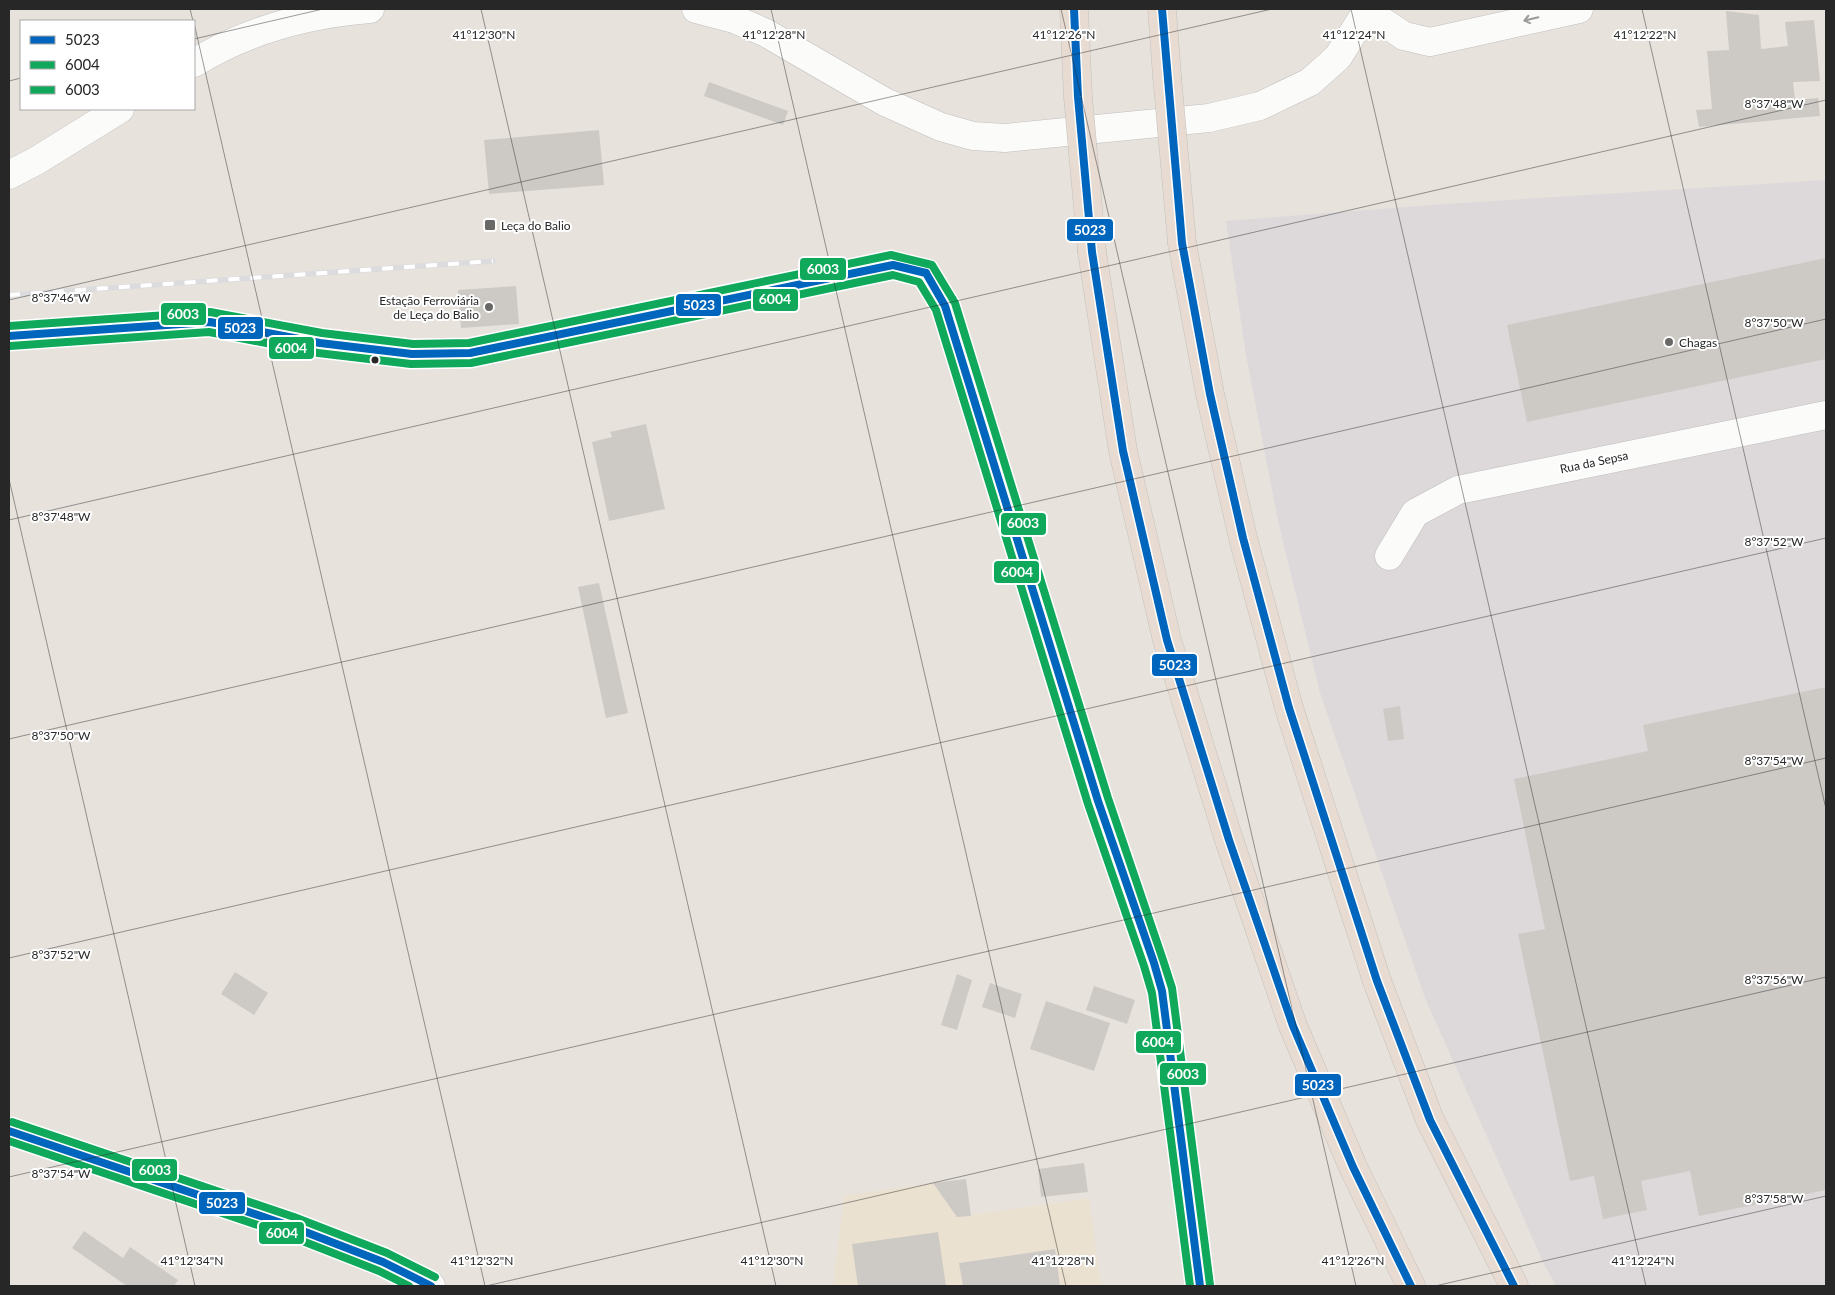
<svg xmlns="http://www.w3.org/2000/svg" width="1835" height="1295" font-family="Lato,sans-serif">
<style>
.industrial{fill:#ddd9db}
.education{fill:#ebe1d0}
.building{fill:#cdcac6}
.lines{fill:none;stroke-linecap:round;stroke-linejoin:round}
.minor-casing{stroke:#c0bebe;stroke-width:29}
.tertiary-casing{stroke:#c0bebe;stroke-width:29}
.secondary-casing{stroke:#c0bebe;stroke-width:29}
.motorway-casing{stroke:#c3c1bf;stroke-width:29}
.minor{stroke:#fbfbfa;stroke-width:28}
.tertiary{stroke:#fbfbfa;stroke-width:28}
.secondary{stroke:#fbfbfa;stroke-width:28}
.motorway{stroke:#e8dbd2;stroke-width:28}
.rail-casing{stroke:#dcdcde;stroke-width:5.5}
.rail{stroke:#fff;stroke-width:4;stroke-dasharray:11;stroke-linecap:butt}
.motorway-bridge-casing{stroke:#c3c1bf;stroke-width:29;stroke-linecap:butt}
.motorway-bridge{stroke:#e8dbd2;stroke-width:28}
.bus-1-casing{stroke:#fff;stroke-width:11}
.bus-2-casing{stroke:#fff;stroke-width:11}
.bus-3-casing{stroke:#fff;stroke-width:11}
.bus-1{stroke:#0065bd;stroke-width:8}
.bus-2{stroke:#10a95c;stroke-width:8}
.bus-3{stroke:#10a95c;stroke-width:8}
.oneway{stroke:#9c9c9b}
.ticks{fill:none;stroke:#272727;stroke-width:1;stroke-opacity:0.45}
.poi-dot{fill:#6a6866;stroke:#fff;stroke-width:2}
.bus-dot{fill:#272727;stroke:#fff;stroke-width:2}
.labels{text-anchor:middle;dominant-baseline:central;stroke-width:4;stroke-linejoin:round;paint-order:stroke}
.poi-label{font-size:12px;fill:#272727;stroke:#fff;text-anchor:start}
.street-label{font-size:12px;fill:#272727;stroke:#fff}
.ticks-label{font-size:12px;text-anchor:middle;fill:#272727;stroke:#fff;stroke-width:4;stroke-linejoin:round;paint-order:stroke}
.line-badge{stroke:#fff;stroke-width:2}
.badge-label{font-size:14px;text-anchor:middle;font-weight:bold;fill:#fff}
</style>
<rect width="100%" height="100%" fill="#e7e2dc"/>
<path class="industrial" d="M1826 180V1286H1556L1544 1264 1425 998 1320 693 1278 521 1246 355 1226 221 1445 204Z"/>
<path class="education" d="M933 1183 957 1217 1089 1198 1101 1286H833L844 1196Z"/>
<path class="building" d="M1726 11 1759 15 1761 49 1788 46 1785 22 1814 20 1820 81 1793 82 1795 100 1818 98 1820 116 1699 127 1696 110 1712 109 1707 51 1729 50Z
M709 82 788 111 783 125 704 96Z
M599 130 604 185 489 194 484 140Z
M1826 258V359L1527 422 1507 325Z
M516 286 519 324 461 328 458 290Z
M646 424 665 509 609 521 592 442 612 437 610 432Z
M599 583 628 713 606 718 578 587Z
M1826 687V1190L1699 1216 1690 1171 1641 1181 1647 1210 1603 1219 1594 1176 1570 1181 1518 934 1545 929 1514 779 1648 751 1643 725Z
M1400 706 1404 739 1388 741 1383 709Z
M235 972 268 993 254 1015 221 994Z
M957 974 972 980 957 1030 941 1025Z
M990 983 1022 994 1015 1018 982 1007Z
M1094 986 1135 1000 1127 1024 1086 1010Z
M1046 1001 1110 1023 1094 1071 1030 1049Z
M1084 1163 1088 1192 1041 1197 1038 1169Z
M966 1179 971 1216 957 1217 933 1183Z
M84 1231 123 1258 130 1247 178 1280 174 1286H127L72 1248Z
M938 1232 946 1286H858L852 1244Z
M1055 1249 1060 1286H963L959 1263Z"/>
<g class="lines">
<g class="minor-casing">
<path id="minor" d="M1368 12 1404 36 1430 42 1579 9
M9 336 210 322 320 343 412 354 470 353 893 265 926 273 945 306 1098 801 1154 963 1162 991 1200 1286
M1389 556 1415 513 1458 490 1826 415"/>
</g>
<g class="tertiary-casing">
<path id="tertiary" d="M696 9 734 19 766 33 885 102 941 127 973 136 1005 138 1209 118 1260 106 1310 82 1338 57 1368 9
M194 63C247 30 308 14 370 9
M9 175 36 161 120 109"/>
</g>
<g class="secondary-casing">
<path id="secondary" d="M9 1131 290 1226 383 1262 431 1286"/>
</g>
<g class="motorway-casing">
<path id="motorway" d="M1074 9 1078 97
M1162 9 1167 76
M1182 243 1210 394 1243 538 1289 708 1377 981 1430 1120 1514 1286
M1092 252 1123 451 1167 640 1229 840 1293 1026 1353 1167 1411 1286"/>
</g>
<use href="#minor" class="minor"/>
<use href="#tertiary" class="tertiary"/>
<use href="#secondary" class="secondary"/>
<use href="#motorway" class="motorway"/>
<g class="rail-casing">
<path id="rail" d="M9 295 493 261"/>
</g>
<use href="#rail" class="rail"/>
<g class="motorway-bridge-casing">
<path id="motorway-bridge" d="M1167 76 1182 243
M1078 97 1092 252"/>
</g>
<use href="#motorway-bridge" class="motorway-bridge"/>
<g class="bus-1-casing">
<path id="bus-1" d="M1074 9 1078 97 1092 252 1123 451 1167 640 1229 840 1293 1026 1353 1167 1411 1286
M1162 9 1182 243 1210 394 1243 538 1289 708 1377 981 1430 1120 1514 1286
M926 273 945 306 1098 801 1154 963 1162 991 1200 1286
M9 336 210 322 320 343 412 354 470 353 893 265 926 273
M9 1131 290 1226 383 1262 431 1286"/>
</g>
<g class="bus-2-casing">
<path id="bus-2" d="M10 346 209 332 318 353 411 364 471 363 893 275 919 282 936 310 1088 804 1144 966 1152 993 1190 1286
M9 1141 287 1235 379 1271 409 1286"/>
</g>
<g class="bus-3-casing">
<path id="bus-3" d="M9 326 210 312 322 333 413 344 469 343 891 255 932 265 955 303 1108 798 1163 960 1172 988 1210 1285
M12 1122 294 1217 387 1253 435 1277"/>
</g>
<use href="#bus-1" class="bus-1"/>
<use href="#bus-2" class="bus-2"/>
<use href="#bus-3" class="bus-3"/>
</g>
<defs><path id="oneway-shaft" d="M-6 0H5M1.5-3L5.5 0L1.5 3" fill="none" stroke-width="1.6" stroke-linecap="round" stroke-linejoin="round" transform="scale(1.25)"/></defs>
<use class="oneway" href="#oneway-shaft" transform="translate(1531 19) rotate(167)"/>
<path class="ticks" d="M190 9 193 21M481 9 776 1286M771 9 1066 1286M1061 9 1356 1286M1351 9 1646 1286M1642 9 1826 809M194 23 485 1286M194 39 323 9M9 81 21 78M9 300 1272 9M9 479 195 1286M9 520 1826 100M9 739 1826 319M9 958 1826 538M9 1177 1826 758M486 1286 1826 977M1435 1286 1826 1196"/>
<g class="poi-dot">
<rect x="484" y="219" width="12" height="12" rx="2.5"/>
<circle cx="489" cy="307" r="5"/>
<circle cx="1669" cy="342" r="5"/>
</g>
<circle class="bus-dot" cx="375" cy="360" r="4.5"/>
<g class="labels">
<g class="poi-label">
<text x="501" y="225">Leça do Balio</text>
<text x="479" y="300" text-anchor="end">Estação Ferroviária<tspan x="479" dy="14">de Leça do Balio</tspan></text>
<text x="1679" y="342">Chagas</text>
</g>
<g class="street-label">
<text transform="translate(1594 462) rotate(-12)">Rua da Sepsa</text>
</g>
</g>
<g class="ticks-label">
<text x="484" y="39">41°12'30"N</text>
<text x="774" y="39">41°12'28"N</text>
<text x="1064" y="39">41°12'26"N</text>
<text x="1354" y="39">41°12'24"N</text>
<text x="1645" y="39">41°12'22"N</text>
<text x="1774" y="108">8°37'48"W</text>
<text x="61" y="302">8°37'46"W</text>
<text x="1774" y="327">8°37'50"W</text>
<text x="61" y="521">8°37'48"W</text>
<text x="1774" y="546">8°37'52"W</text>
<text x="61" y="740">8°37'50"W</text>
<text x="1774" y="765">8°37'54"W</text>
<text x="61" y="959">8°37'52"W</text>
<text x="1774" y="984">8°37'56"W</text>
<text x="61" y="1178">8°37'54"W</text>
<text x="1774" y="1203">8°37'58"W</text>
<text x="192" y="1265">41°12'34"N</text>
<text x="482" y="1265">41°12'32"N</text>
<text x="772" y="1265">41°12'30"N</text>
<text x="1063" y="1265">41°12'28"N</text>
<text x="1353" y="1265">41°12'26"N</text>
<text x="1643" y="1265">41°12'24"N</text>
</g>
<g class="line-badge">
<rect x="1066" y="218" width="48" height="24" rx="5" fill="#0065bd"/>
<rect x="799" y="257" width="48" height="24" rx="5" fill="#10a95c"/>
<rect x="752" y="288" width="47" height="24" rx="5" fill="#10a95c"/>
<rect x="675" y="293" width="47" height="24" rx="5" fill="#0065bd"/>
<rect x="160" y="302" width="47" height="24" rx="5" fill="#10a95c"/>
<rect x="217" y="316" width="47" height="24" rx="5" fill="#0065bd"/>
<rect x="268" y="336" width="47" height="24" rx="5" fill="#10a95c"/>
<rect x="1000" y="512" width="47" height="24" rx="5" fill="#10a95c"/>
<rect x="993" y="560" width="47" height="24" rx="5" fill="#10a95c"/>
<rect x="1151" y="653" width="47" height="24" rx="5" fill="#0065bd"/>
<rect x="1135" y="1030" width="47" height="24" rx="5" fill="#10a95c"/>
<rect x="1159" y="1062" width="48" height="24" rx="5" fill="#10a95c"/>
<rect x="1294" y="1073" width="48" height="24" rx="5" fill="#0065bd"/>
<rect x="131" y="1158" width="47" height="24" rx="5" fill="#10a95c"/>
<rect x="198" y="1191" width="48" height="24" rx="5" fill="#0065bd"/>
<rect x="258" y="1221" width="47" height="24" rx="5" fill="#10a95c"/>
</g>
<g class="badge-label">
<text x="1090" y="235">5023</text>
<text x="823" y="274">6003</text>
<text x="775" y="304">6004</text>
<text x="699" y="310">5023</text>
<text x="183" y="319">6003</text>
<text x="240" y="333">5023</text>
<text x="291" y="353">6004</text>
<text x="1023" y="528">6003</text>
<text x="1017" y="577">6004</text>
<text x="1175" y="670">5023</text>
<text x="1158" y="1047">6004</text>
<text x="1183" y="1079">6003</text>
<text x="1318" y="1090">5023</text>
<text x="155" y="1175">6003</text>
<text x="222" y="1208">5023</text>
<text x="282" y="1238">6004</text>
</g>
<rect width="1835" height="1295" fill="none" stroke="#272727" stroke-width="20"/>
<rect x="20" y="20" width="175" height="90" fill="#ffffff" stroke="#a9a9a9"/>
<rect x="30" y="36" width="25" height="8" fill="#0065bd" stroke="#a9a9a9"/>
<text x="65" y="45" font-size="15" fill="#272727">5023</text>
<rect x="30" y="61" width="25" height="8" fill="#10a95c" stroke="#a9a9a9"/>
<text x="65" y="70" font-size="15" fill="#272727">6004</text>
<rect x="30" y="86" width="25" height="8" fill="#10a95c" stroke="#a9a9a9"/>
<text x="65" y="95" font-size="15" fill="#272727">6003</text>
</svg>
